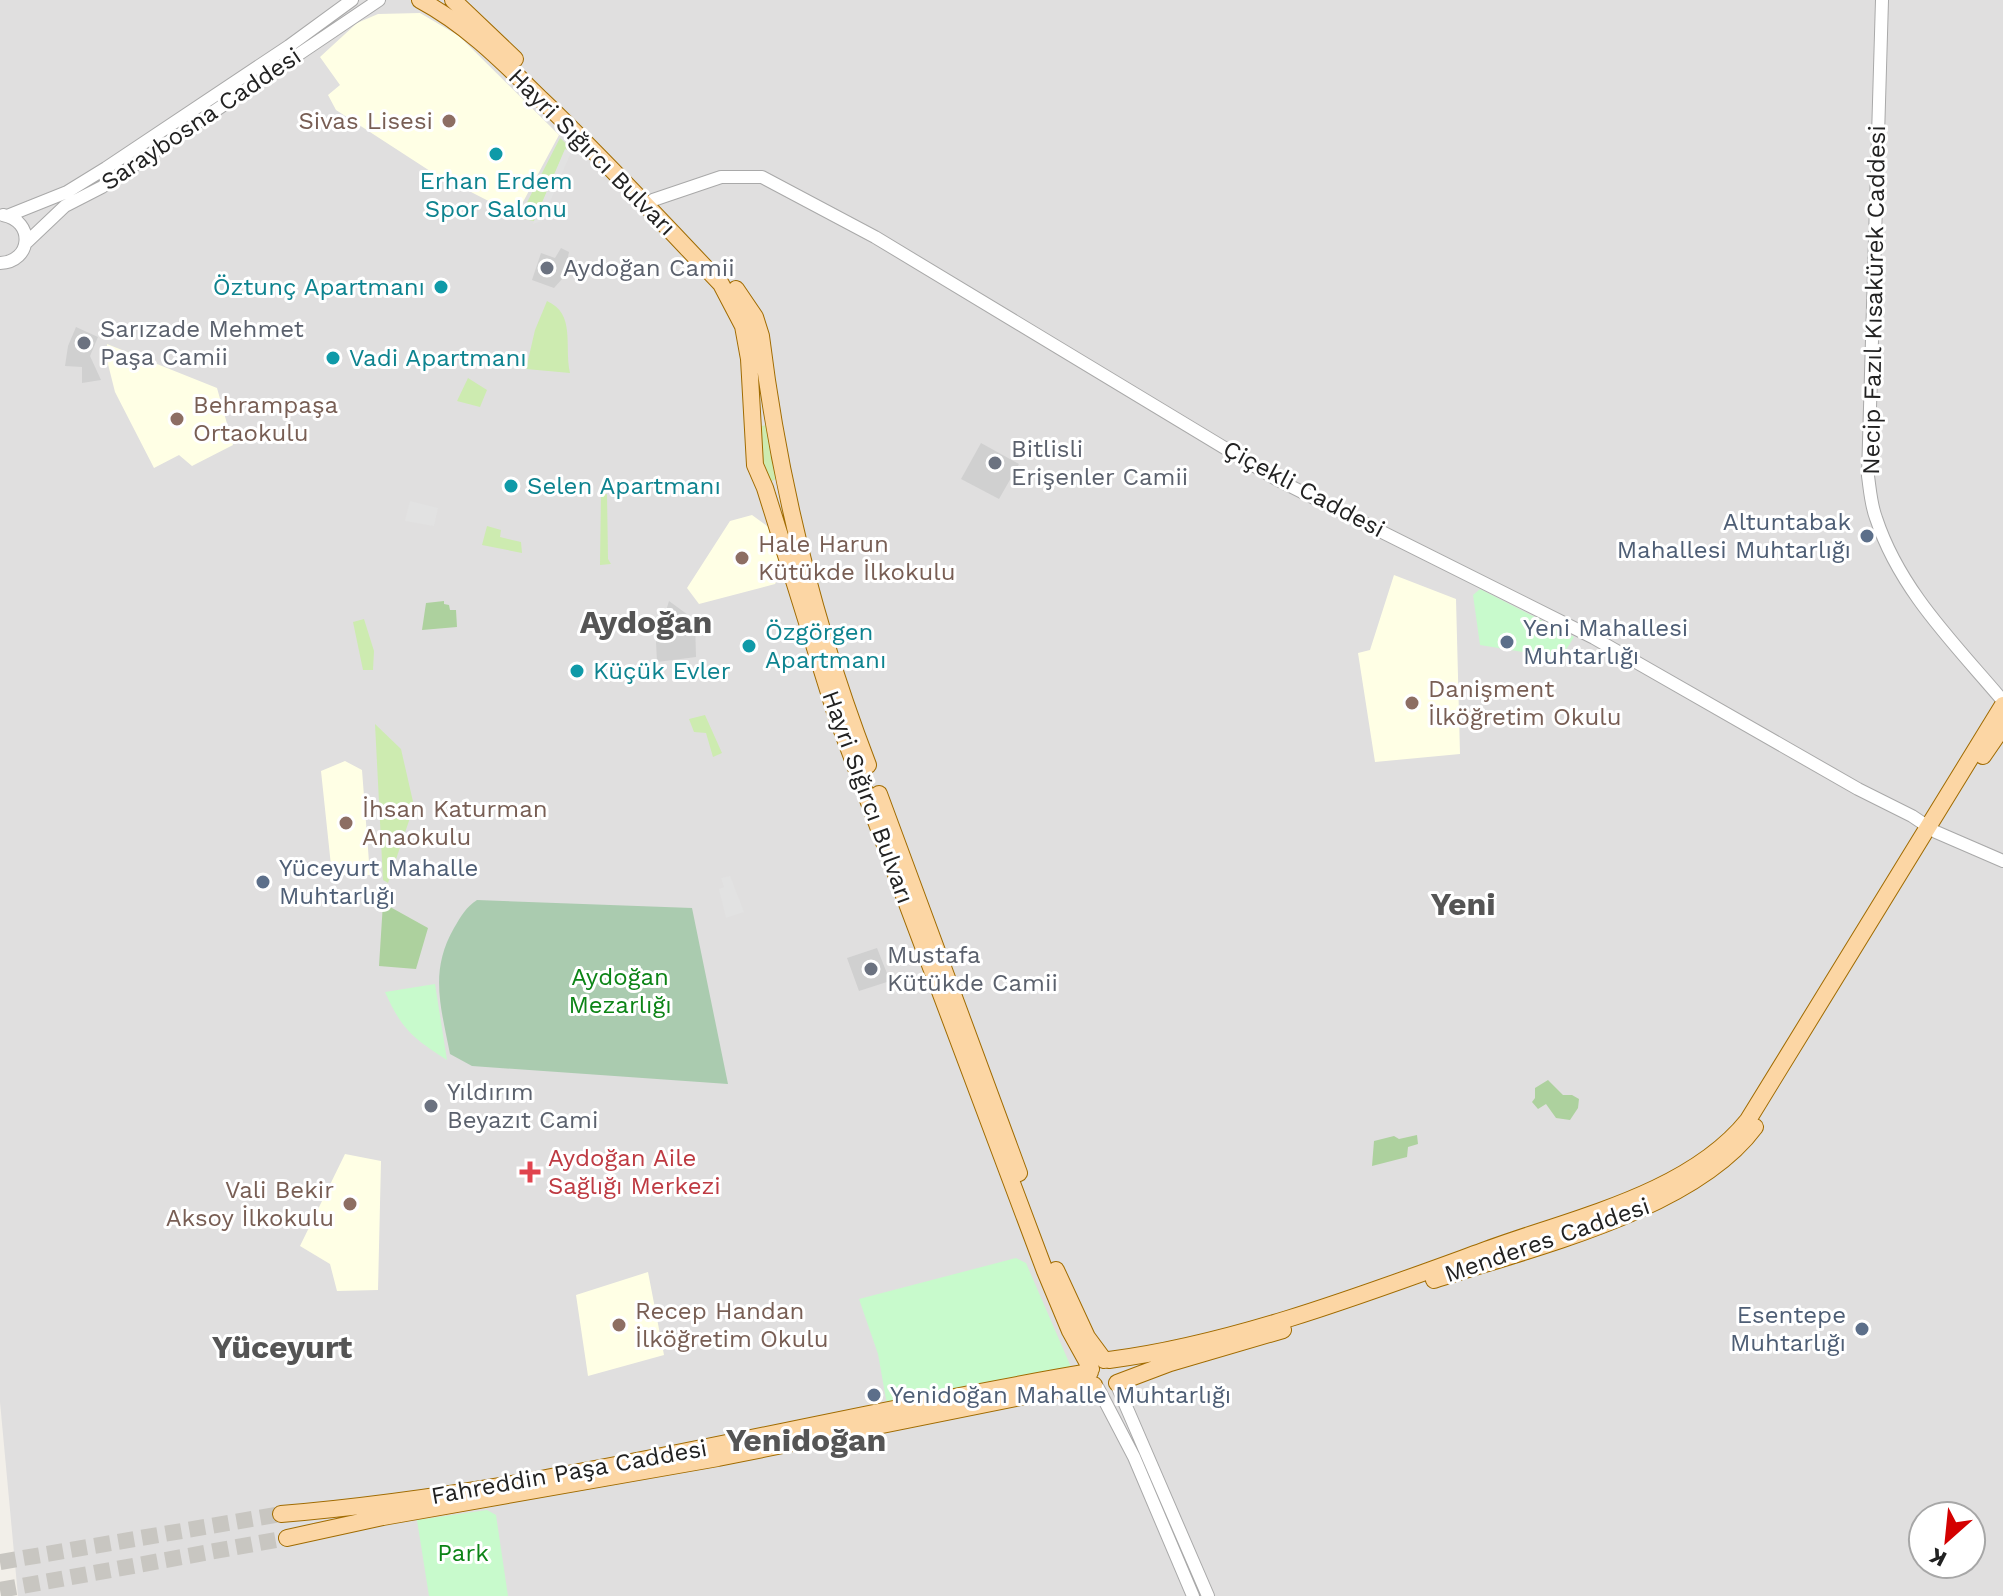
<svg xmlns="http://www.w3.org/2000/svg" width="2003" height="1596" font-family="'Work Sans',sans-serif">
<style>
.residential{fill:#e0dfdf;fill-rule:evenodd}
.education{fill:#ffffe5}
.religious{fill:#d0d0d0}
.grass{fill:#cdebb0}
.forest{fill:#add19e}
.cemetery{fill:#aacbaf}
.park{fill:#c8facc}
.parking{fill:#e2e2e2}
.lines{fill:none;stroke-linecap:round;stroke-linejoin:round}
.major-tunnel{stroke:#c8c6c1;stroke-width:16;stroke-dasharray:16 8;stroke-linecap:butt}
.minor-casing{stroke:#a9a9a9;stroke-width:14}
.major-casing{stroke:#a06b00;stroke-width:18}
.minor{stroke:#fff;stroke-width:12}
.major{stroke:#fcd6a4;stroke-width:16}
.education-dot{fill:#8d6e63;stroke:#fff;stroke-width:3}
.culture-dot{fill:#0f9aa8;stroke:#fff;stroke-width:3}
.worship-dot{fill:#6b7280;stroke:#fff;stroke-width:3}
.service-dot{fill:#5c6f8a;stroke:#fff;stroke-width:3}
.health-dot{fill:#e0444e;stroke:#fff;stroke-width:3}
.labels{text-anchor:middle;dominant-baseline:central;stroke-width:6;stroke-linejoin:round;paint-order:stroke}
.street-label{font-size:24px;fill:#222;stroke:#fff}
.education-label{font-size:24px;fill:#785e54;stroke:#fff;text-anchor:start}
.culture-label{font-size:24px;fill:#0d838f;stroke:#fff;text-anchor:start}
.worship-label{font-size:24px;fill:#5b616d;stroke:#fff;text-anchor:start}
.service-label{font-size:24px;fill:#4e5e75;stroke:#fff;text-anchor:start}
.park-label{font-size:24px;fill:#0c8416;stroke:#fff}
.health-label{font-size:24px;fill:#be3a42;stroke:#fff;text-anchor:start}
.district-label{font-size:32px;font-weight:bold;fill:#555;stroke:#fff}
</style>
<rect width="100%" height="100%" fill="#f2efe9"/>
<path class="residential" d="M0 0H2003V1596H18L0 1402ZM1923 1516H1971V1564H1923Z"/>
<path class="education" d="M420 13 459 36 559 135 516 215 430 171 336 110 328 95 340 85 320 57 357 23 378 14Z
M107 344 217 388 233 445 192 466 179 455 154 468 115 392 108 364Z
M752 515 771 529 781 572 775 584 699 604 687 588 730 521Z
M1394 575 1456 599 1460 754 1375 762 1358 653 1370 650Z
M345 761 362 770 370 875H332L321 771Z
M345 1154 381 1161 378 1290 337 1291 330 1264 300 1246Z
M648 1272 664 1355 588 1376 576 1295Z"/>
<path class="religious" d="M561 248 569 252 568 257 578 261 554 288 532 280 541 253 555 258Z
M76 327 98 337 90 356 101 380 82 383V367L65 366 68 346Z
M981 443 1019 464 999 499 961 479Z
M669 601 695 620 696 657 657 662 656 642Z
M877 948 890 981 859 991 847 958Z"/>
<path class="grass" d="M560 138 570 147 568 150H565L534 221 519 218Z
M547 301C576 314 564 345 570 373L526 369 535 330Z
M468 378 487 390 480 407 457 401Z
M767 425 777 474 776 479 768 483 763 480 756 427Z
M601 494H607L608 559 611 564 600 565Z
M487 526 501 530 500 537 521 542 522 553 482 545Z
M364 619 374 651 373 670H363L353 622Z
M705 715 722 753 713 757 706 733 694 732 689 719Z
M375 724 401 749 414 806 388 883 383 880Z"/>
<path class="forest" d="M444 601V604L449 605 450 610H456L457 627 422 630 426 603Z
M383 903 428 928 416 969 379 966Z
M1548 1080 1563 1095H1572L1579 1099 1578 1108 1570 1120 1556 1118 1546 1104 1538 1109 1532 1102 1535 1098V1088Z
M1417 1135 1418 1144 1408 1147 1407 1157 1372 1166 1374 1141 1394 1136 1399 1139Z"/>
<path class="cemetery" d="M477 900 692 908 728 1084 472 1066 450 1054C441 1007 429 972 454 928 461 916 466 907 477 900Z"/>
<path class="park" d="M1480 589 1574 637 1561 658 1480 645 1473 595Z
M435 984 447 1060C413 1038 402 1030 385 992Z
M1016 1258 1026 1263 1071 1367 887 1405 878 1354 859 1299Z
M487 1510 496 1515 508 1596H429L417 1520Z"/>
<path class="parking" d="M565 149 571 152 542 221 533 224Z
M410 501 438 508 434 526 405 521Z
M730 876 744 912 726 918 719 889 724 887 721 878Z"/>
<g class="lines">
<path class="major-tunnel" d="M0 1562 281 1514
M0 1590 287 1538"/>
<g class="minor-casing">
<path id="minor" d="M1882 0 1868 476C1870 490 1871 505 1876 518 1900 591 1955 644 2003 701
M653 200 721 177H762L875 237 1276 479 1594 638 1858 789 1912 816 1936 832 2003 861
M7 216 67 192 106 168 289 46 352 0
M26 243 65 206 102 187 379 0
M0 263C32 262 35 221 3 215
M1116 1383 1208 1596
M1098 1388 1134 1457 1193 1596"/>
</g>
<g class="major-casing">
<path id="major" d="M420 0C467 25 504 63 542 100 604 159 662 222 721 284L743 326 749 359 755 465 765 488 835 712 1045 1271 1070 1331 1091 1369
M453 0 515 59
M736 289 755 317 761 336C779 482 815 627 868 765
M1983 756 2003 727
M879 794 1019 1173
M1056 1270 1087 1337 1104 1360
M1434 1280C1530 1248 1693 1211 1755 1127
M1109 1360C1233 1344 1365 1294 1483 1251 1568 1219 1688 1195 1748 1120L2003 705
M1117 1383 1170 1363 1283 1330
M281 1514C555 1491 820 1417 1090 1372
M287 1538 383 1517 718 1458 1055 1390 1094 1385"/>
</g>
<use href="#minor" class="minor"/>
<use href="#major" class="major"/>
</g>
<g class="education-dot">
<circle cx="449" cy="121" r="8"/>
<circle cx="177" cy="419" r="8"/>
<circle cx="742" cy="558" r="8"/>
<circle cx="1412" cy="703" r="8"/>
<circle cx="346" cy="823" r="8"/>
<circle cx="350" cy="1204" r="8"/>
<circle cx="619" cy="1325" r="8"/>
</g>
<g class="culture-dot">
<circle cx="496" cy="154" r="8"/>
<circle cx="441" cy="287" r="8"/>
<circle cx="333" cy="358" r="8"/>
<circle cx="511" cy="486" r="8"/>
<circle cx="749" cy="646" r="8"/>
<circle cx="577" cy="671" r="8"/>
</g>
<g class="worship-dot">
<circle cx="547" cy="268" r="8"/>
<circle cx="84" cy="343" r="8"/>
<circle cx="995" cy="463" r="8"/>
<circle cx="871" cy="969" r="8"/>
<circle cx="431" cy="1106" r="8"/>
</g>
<g class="service-dot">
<circle cx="1867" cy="536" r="8"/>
<circle cx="1507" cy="642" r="8"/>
<circle cx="263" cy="882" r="8"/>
<circle cx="1862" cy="1329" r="8"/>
<circle cx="874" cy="1395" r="8"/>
</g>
<path class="health-dot" d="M526 1160h8v8h8v8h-8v8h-8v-8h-8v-8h8z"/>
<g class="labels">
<g class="street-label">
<text transform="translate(201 119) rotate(-34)">Saraybosna Caddesi</text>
<text transform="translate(592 152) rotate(45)">Hayri Sığırcı Bulvarı</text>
<text transform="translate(1874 300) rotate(-89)">Necip Fazıl Kısakürek Caddesi</text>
<text transform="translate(1304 489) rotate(28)">Çiçekli Caddesi</text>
<text transform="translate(868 797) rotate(70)">Hayri Sığırcı Bulvarı</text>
<text transform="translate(1547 1240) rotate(-19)">Menderes Caddesi</text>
<text transform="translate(569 1472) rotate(-10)">Fahreddin Paşa Caddesi</text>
</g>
<g class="education-label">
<text x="433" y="121" text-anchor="end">Sivas Lisesi</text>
<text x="193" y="405">Behrampaşa<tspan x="193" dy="28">Ortaokulu</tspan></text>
<text x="758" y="544">Hale Harun<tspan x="758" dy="28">Kütükde İlkokulu</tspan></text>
<text x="1428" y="689">Danişment<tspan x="1428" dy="28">İlköğretim Okulu</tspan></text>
<text x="362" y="809">İhsan Katurman<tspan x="362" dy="28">Anaokulu</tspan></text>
<text x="334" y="1190" text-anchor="end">Vali Bekir<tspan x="334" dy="28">Aksoy İlkokulu</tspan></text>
<text x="635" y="1311">Recep Handan<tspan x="635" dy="28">İlköğretim Okulu</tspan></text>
</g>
<g class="culture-label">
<text x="496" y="181" text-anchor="middle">Erhan Erdem<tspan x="496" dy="28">Spor Salonu</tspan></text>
<text x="425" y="287" text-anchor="end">Öztunç Apartmanı</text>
<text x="349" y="358">Vadi Apartmanı</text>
<text x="527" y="486">Selen Apartmanı</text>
<text x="765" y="632">Özgörgen<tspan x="765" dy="28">Apartmanı</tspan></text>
<text x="593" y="671">Küçük Evler</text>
</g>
<g class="worship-label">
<text x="563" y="268">Aydoğan Camii</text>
<text x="100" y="329">Sarızade Mehmet<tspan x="100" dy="28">Paşa Camii</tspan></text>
<text x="1011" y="449">Bitlisli<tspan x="1011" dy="28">Erişenler Camii</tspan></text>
<text x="887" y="955">Mustafa<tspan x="887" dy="28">Kütükde Camii</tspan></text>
<text x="447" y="1092">Yıldırım<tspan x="447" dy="28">Beyazıt Cami</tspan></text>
</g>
<g class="service-label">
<text x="1851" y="522" text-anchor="end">Altuntabak<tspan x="1851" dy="28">Mahallesi Muhtarlığı</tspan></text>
<text x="1523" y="628">Yeni Mahallesi<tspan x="1523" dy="28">Muhtarlığı</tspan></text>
<text x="279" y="868">Yüceyurt Mahalle<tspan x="279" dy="28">Muhtarlığı</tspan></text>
<text x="1846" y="1315" text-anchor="end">Esentepe<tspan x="1846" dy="28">Muhtarlığı</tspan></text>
<text x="890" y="1395">Yenidoğan Mahalle Muhtarlığı</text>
</g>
<g class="park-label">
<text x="620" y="977">Aydoğan<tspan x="620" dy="28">Mezarlığı</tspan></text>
<text x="463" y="1553">Park</text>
</g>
<g class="health-label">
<text x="548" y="1158">Aydoğan Aile<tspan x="548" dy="28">Sağlığı Merkezi</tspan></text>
</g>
<g class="district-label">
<text x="646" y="622">Aydoğan</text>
<text x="1463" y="904">Yeni</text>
<text x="282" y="1347">Yüceyurt</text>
<text x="806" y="1440">Yenidoğan</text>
</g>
</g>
<g transform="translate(1947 1540) rotate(207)"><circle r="38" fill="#ffffff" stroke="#a7a7a7" stroke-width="2"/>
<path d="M0-6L14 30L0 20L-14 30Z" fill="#d40000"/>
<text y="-12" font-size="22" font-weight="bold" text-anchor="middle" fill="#222222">K</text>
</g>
</svg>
